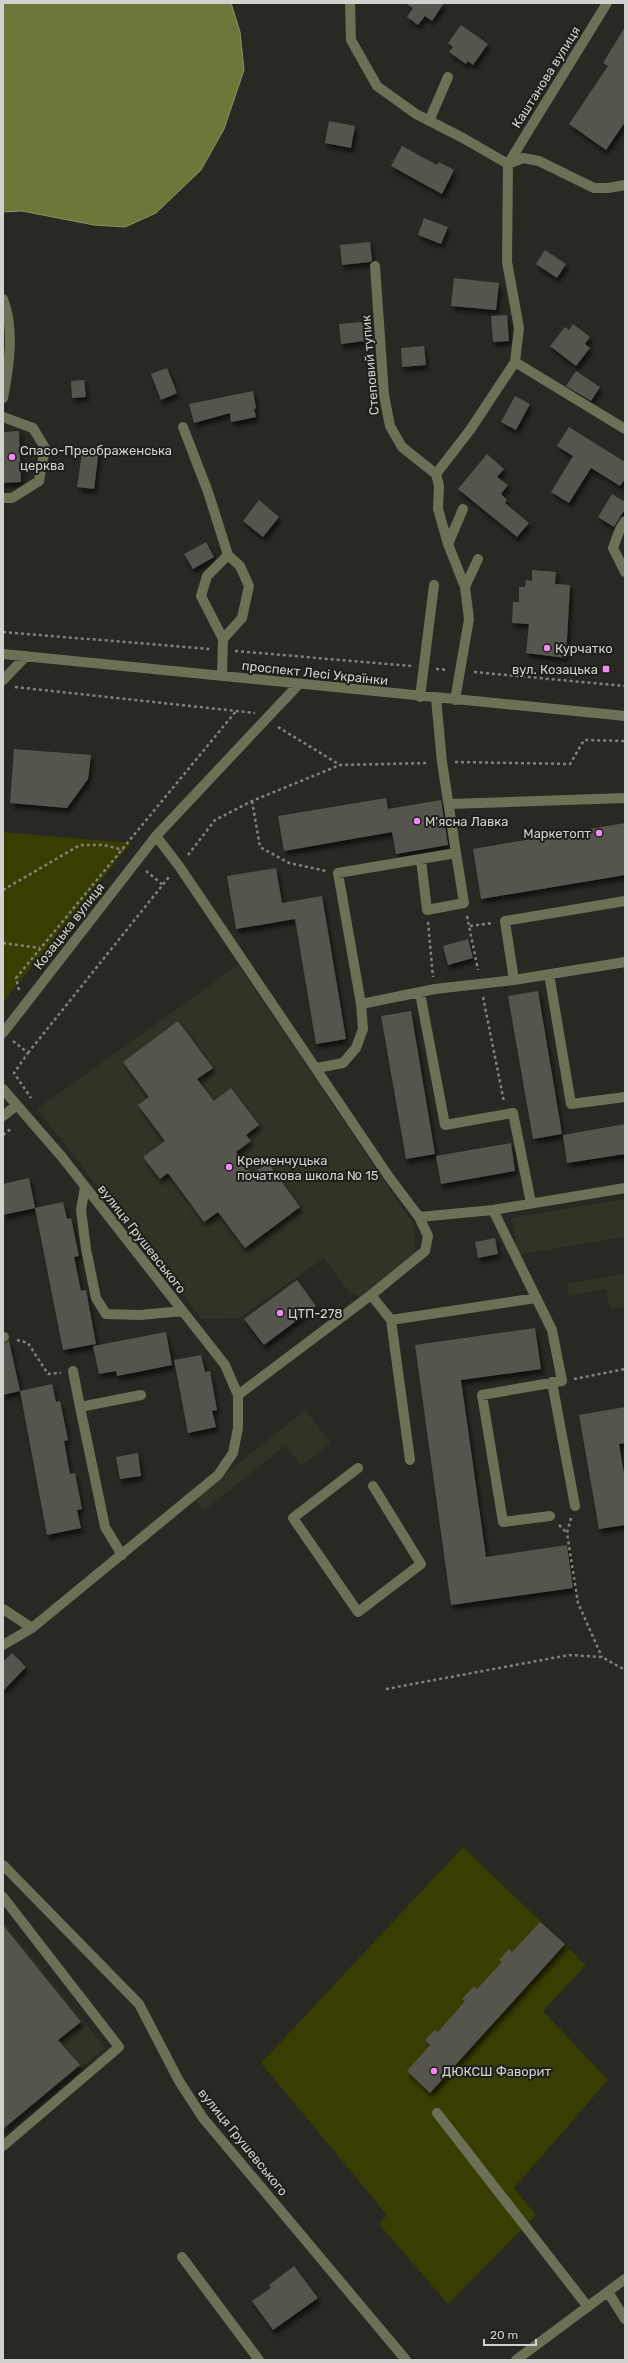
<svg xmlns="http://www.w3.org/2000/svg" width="628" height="2363" font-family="Rubik,sans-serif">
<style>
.built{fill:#313326}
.green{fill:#383d02}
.water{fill:#6e763a;stroke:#8c9266}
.building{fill:#54554e;filter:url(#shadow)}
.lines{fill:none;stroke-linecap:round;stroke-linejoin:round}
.path{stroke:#81827c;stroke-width:2.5;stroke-dasharray:3 3;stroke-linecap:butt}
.minor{stroke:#6b7057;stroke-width:10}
.poi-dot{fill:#f08bf5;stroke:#1e1f19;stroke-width:1.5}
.labels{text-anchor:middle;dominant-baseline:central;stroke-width:4;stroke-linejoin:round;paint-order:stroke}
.street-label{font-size:13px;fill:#d1d2ce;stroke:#1e1f19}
.poi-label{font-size:13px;fill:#d1d2ce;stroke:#1e1f19;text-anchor:start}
</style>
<defs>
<filter id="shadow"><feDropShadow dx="2.5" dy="4.5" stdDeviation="2" flood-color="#0009"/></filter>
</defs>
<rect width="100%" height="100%" fill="#282922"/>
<path class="built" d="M238 965 414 1225 416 1258 360 1297 350 1293 324 1258 239 1318 202 1319 37 1109Z
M625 1199V1237L518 1255 512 1218Z
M625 1273V1307L610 1309 606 1289 569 1296 567 1284Z
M305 1410 331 1443 302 1466 285 1446 204 1511 194 1499Z
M3 1921 105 2048 3 2133Z"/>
<path class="green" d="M3 832 131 843 3 1002Z
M463 1847 586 1965 543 2011 608 2080 514 2188 536 2215 448 2304 379 2224 387 2215 261 2063Z"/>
<path class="water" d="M3 3H231L240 32 244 70 224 129 201 170 156 213 125 227 94 225 22 211 3 212Z"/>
<path class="building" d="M405 3H444L432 21 425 16 418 25 407 17 413 8Z
M461 25 488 44 473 65 468 61 466 64 449 52 453 47 448 43Z
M625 27V122L606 150 569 124 608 66 603 63Z
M329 121 355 126 351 148 325 143Z
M402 146 437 165 439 162 454 170 442 194 391 166Z
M424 218 448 227 441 244 418 235Z
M370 242 372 260 370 262 342 265 340 245Z
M545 250 566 264 557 278 536 264Z
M454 278 499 283 496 310 451 306Z
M507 315 509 341 493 342 491 316Z
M363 322 365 341 341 344 339 324Z
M573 324 590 337 585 344 590 348 576 366 550 346 565 327 569 330Z
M424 346 426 365 402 367 401 348Z
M167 368 177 393 161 400 151 374Z
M576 371 600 387 591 401 566 386Z
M84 380 86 397 72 398 71 381Z
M253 391 256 408 254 409 256 417 231 422 230 413 194 423 189 404Z
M515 396 530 404 516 430 501 422Z
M569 427 625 462V479L620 486 591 468 569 503 551 492 573 456 557 446Z
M19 431 21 482 3 483V432Z
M83 447 99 450 94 489 77 487Z
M487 454 504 469 497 477 508 485 501 494 507 500 505 503 529 523 517 537 458 489Z
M612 494 625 502V509L614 527 598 517Z
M259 500 279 517 263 537 243 521Z
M206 542 214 557 193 569 184 554Z
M532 570 556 572 555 584 570 585 566 658 526 653 529 624 512 623 513 602H519V587H525L526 580 532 581Z
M14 749 91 755 88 779 67 808 10 803Z
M386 798 388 809 441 800 448 845 396 854 392 832 284 851 278 816Z
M625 823V875L481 899 473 849Z
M276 868 282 903 322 896 346 1039 316 1044 295 919 236 929 227 876Z
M468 939 473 958 448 965 443 946Z
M538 991 562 1134 533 1139 508 996Z
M411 1011 435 1154 406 1159 381 1016Z
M178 1021 213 1068 197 1079 214 1101 231 1088 259 1125 246 1135 251 1141 236 1152 252 1174 268 1163 300 1207 245 1248 218 1212 204 1222 168 1173 160 1179 143 1157 165 1141 138 1105 149 1097 123 1062Z
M625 1124V1154L567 1163 563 1135Z
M511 1143 515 1171 441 1184 436 1156Z
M29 1178 35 1208 3 1215V1184Z
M63 1202 67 1219 71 1218 79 1256 74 1257 81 1291 86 1290 96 1344 63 1350 35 1208Z
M495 1238 498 1254 478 1258 475 1242Z
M297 1280 316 1306 264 1345 244 1319Z
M535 1328 541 1369 461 1380 486 1557 567 1545 573 1588 451 1605 415 1345Z
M166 1332 172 1365 117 1376 116 1371 99 1374 93 1346Z
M9 1341 20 1391 3 1395V1344Z
M201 1355 205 1372 210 1371 217 1410 212 1411 216 1427 188 1433 174 1360Z
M52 1384 56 1402 60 1401 68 1440 64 1441 70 1474 75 1473 82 1509 77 1510 81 1528 47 1535 20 1391Z
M625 1407V1443L619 1444 625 1480V1525L599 1529 579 1415Z
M138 1453 141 1476 120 1479 116 1457Z
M12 1653 26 1667 3 1691V1662Z
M540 1922 565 1944 430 2093 407 2071 430 2045 425 2040 435 2030 438 2032 465 2001 462 1999 474 1986 477 1989 502 1962 499 1960 509 1949 512 1952Z
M3 1925 81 2022 58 2040 80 2065 3 2129Z
M294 2266 318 2298 273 2330 252 2301 271 2288 269 2285Z"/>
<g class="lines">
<path class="path" d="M3 632 210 649
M235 651 411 666
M436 669 447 670
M474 672 625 686
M15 687 255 713
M278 727 340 765
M455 762 570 764 584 740 625 741
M252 801 260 847 289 863 326 871
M188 855 215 820 252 801 340 765 428 763
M146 871 163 885
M3 890 80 845H104L123 850
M467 916 478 970
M428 922 433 977
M470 926 493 923
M3 943 40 948
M19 990 16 978 237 710
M483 997 504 1102
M13 1041 28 1053 14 1073 31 1098
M28 1053 169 877
M3 1135 12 1128
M17 1340 28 1343 48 1374 61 1373
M574 1379 625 1369
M571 1518 567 1533 578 1603 602 1657
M559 1525 567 1533
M386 1689 569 1655 602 1657 625 1670"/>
<path class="minor" d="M350 3 351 40 377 86 416 114 463 138 508 164
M429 121 448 77
M508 164 507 262 519 328 515 362 625 429
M508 164 607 3
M508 164 523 158 539 161 594 188H608L625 185
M375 266 384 395 390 426 402 447 436 474 439 486 438 509 448 544 465 587 469 619 455 700
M3 299C15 329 9 367 3 398
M3 417 33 428 45 448 39 481 12 498H3
M183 427 208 492 228 555 240 566 249 586 242 618 223 639
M436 474 470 430 515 362
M625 521 620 529 613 548 625 572
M448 544 463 509
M465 587 478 559
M3 654 625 716
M222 676 223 639 201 596 207 576 228 555
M3 680 26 656
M420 697 434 585
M449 804 625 798
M156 836 179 866 389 1177 419 1217 428 1236 425 1251 371 1295 238 1395
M421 860 427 910 464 903 456 853
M549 974 571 1104 625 1097
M514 980 505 921 625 901
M420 993 445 1125 513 1113 531 1203
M361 1004 435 989 514 980 625 962
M3 1033 156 836 298 685
M317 1068 343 1063 356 1048 363 1029 361 1004 338 873 456 853 442 762 436 698
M3 1089 62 1157 225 1365 238 1395V1428L233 1453 218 1475 32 1628 3 1645
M3 1116 17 1105
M85 1187 81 1210 86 1249 96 1298 106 1314 140 1315 183 1311
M493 1210 552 1330 562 1381 482 1395 503 1522 550 1516
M419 1217 493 1210 625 1188
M371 1295 391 1320 536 1298
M391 1320 410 1460
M3 1337H4
M73 1371 80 1407
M552 1382 575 1506
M358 1468 293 1518 358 1612 421 1564 373 1486
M122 1555 105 1527 80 1407 141 1395
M3 1609 32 1628
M3 1865 139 2004 179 2081 203 2118 406 2360
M3 1897 119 2047 3 2146
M437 2113 588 2307
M182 2257 259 2360
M608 2292 625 2319
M516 2360 625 2279"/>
</g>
<g class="poi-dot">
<circle cx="12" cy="457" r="4"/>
<circle cx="547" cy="648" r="4"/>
<rect x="602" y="665" width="8" height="8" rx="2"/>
<circle cx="417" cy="821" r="4"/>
<circle cx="599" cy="833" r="4"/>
<circle cx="229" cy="1167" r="4"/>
<circle cx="280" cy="1313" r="4"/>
<circle cx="434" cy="2071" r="4"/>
</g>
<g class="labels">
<g class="street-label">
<text transform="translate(546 77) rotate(-58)">Каштанова вулиця</text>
<text transform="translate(370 365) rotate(-95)">Степовий тупик</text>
<text transform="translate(315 673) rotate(6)">проспект Лесі Українки</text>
<text transform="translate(69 926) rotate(-52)">Козацька вулиця</text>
<text transform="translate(142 1239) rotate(52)">вулиця Грушевського</text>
<text transform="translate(243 2142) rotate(51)">вулиця Грушевського</text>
</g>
<g class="poi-label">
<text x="20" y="450">Спасо-Преображенська<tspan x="20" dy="15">церква</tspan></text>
<text x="555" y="648">Курчатко</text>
<text x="598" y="669" text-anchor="end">вул. Козацька</text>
<text x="425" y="821">М'ясна Лавка</text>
<text x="591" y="833" text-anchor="end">Маркетопт</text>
<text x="237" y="1160">Кременчуцька<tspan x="237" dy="15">початкова школа № 15</tspan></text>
<text x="288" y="1313">ЦТП-278</text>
<text x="442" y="2071">ДЮКСШ Фаворит</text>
</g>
</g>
<rect width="628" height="2363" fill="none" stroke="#d1d2ce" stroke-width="8"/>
<path d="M484 2339v6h52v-6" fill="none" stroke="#d1d2ce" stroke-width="2"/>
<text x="490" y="2339" font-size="12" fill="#d1d2ce" stroke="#1e1f19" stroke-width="3" paint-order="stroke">20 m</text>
</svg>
